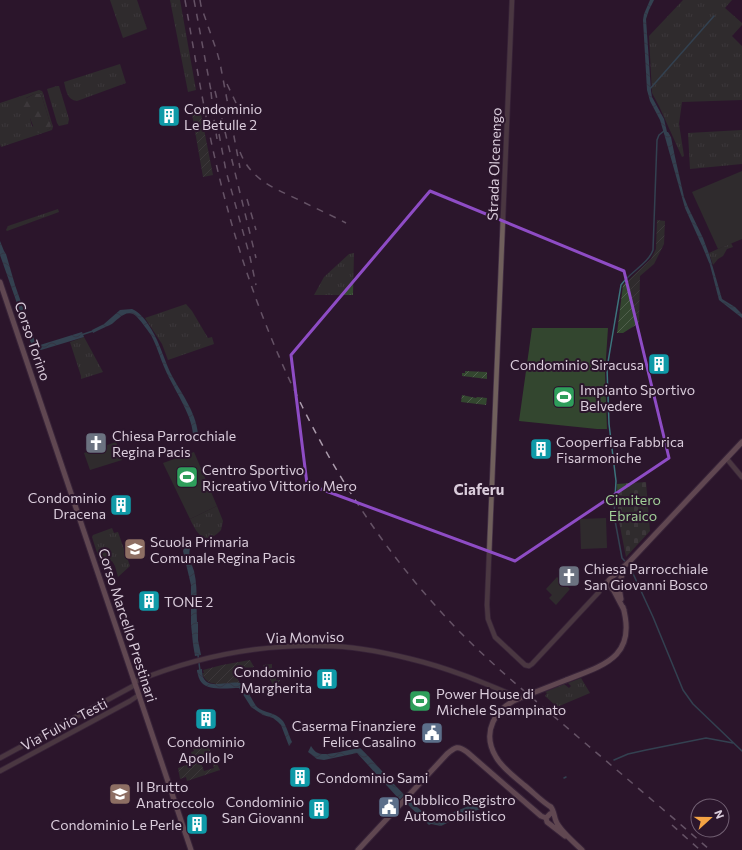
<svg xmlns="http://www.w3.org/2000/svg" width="742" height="850" font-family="Commissioner,sans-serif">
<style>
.grass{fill:url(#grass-tufts);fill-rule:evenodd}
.forest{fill:url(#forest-firs)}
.cemetery{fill:url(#cemetery-stones)}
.garden{fill:url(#garden-furrows);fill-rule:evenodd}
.pitch{fill:#33462f}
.water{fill:url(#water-waves)}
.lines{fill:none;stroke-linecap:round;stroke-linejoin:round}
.stream{stroke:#3c757d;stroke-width:1.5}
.tertiary-casing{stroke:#473348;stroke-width:6}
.secondary-casing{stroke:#473348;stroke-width:7}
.tertiary{stroke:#70605c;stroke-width:4.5}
.secondary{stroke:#9f847f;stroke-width:5}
.rail{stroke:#ab9bac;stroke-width:1.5;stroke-dasharray:7 7;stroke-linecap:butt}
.secondary-bridge-casing{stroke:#473348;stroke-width:7;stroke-linecap:butt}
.secondary-bridge{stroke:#9f847f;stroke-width:5}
.marked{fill:none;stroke:#8e4cc5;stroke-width:3;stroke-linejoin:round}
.labels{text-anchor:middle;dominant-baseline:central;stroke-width:4;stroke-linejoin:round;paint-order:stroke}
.poi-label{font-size:14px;fill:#daccdb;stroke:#2b162c;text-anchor:start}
.street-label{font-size:14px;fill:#daccdb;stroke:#2b162c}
.park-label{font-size:14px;fill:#a1cf97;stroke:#2b162c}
.neighbourhood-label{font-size:15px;font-weight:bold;fill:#daccdb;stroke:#2b162c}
</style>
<defs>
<pattern id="grass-tufts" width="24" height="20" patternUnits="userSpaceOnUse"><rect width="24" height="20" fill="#33462f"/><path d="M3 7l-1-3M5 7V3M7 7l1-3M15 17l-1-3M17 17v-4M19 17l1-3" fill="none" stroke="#50604d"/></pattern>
<pattern id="forest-firs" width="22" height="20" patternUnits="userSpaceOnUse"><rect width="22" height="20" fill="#33462f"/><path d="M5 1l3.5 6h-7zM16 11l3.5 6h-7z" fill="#50604d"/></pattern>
<pattern id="cemetery-stones" width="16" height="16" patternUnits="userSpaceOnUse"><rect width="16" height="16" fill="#33462f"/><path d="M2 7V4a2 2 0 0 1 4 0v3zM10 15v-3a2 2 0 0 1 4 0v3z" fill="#50604d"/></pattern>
<pattern id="garden-furrows" width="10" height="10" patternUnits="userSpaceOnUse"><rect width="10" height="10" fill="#33462f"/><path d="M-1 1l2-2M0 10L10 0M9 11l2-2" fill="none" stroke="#50604d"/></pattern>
<pattern id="water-waves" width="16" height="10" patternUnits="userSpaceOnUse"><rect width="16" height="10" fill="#3c757d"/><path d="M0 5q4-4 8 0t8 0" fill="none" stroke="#3e5c62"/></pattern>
</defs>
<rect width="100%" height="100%" fill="#2b162c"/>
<path class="grass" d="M110 0H137L147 29 123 38Z
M170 0H180L196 90 188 92Z
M683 0H732L725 8 742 23V25L732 36 742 46V100L682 102 679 124 684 156 682 157 659 106 652 93 649 36Z
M120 64 126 83 77 101C67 100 66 90 64 82Z
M57 86H59L69 119 68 124 59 126 57 123 47 89Z
M39 90 42 91 43 93 53 127 52 130 1 147 0 144V103ZM34 94H41L51 126 49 129 45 130 32 126 30 118 26 98Z
M742 130V164L690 169 688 133Z
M58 209 59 212 7 231 6 230 8 226Z
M731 243 733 247 727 249 723 256 718 259 713 265 709 253Z
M354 253 353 295H314L324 277 349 254Z
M186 304 192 311 208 338 212 337 214 344 168 360 162 344 145 318Z
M84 337 103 372 81 379V376L70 342Z
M217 506 223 521 221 530C205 547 197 534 190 519Z
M112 528 114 533 118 532 130 566 118 577 115 566 112 561 101 565 92 537 93 535Z
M581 678 590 693 557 707 545 696 547 693 545 692 564 684 569 688 571 686 568 683Z"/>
<path class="forest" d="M34 94H41L51 126 49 129 39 133 35 131 30 118C22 114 20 108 23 100Z"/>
<path class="cemetery" d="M646 482 650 531 626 557 618 516 617 484Z"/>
<path class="garden" d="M194 109H200L213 175 203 177 192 114Z
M657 220 665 221 664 244 654 264 640 276 639 323 623 333H617L623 285 651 259 656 249Z
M465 371 487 372V379L462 376V373H465Z
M462 395 476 398 477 397 487 398 486 405 461 402Z
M250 660 254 667C250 668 246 667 243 668 235 670 237 679 240 683 227 682 207 690 202 673H204L203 670 222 665Z
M272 664V672H276V680H280V681L279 682V686H291V691H276L263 665Z
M206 742 220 770 187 781 186 777 180 779 178 768 195 762 191 752 194 751 192 746ZM211 759 214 768 204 771 201 763Z"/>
<path class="pitch" d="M742 171V239L718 249 692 192Z
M532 328H608L605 373 607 429H597L519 421Z
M116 442 122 460 90 470 84 453Z
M194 452 217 506 190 519 163 463Z
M606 518 607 548 581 549 580 519Z
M557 577 570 589 556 605 549 598 552 595 546 589Z"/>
<path class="water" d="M650 0H654L649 10 646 19 651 91 652 97 664 119 667 132H668L671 137 675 157 684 197 688 207 703 238 709 254 722 299 735 307 742 314V318L719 300 710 265 703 248 685 208 665 137 660 120 650 101 647 90 643 20 644 14Z
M0 241 4 251 6 254 15 285 35 342 40 345 82 332 84 337 41 350 32 346 0 255Z
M132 309C139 312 144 318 148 324 158 338 163 356 170 372 180 392 196 411 198 434H193C192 414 173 388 165 369 160 358 157 346 151 335 148 331 138 316 133 314 124 310 117 321 110 325 104 328 98 330 93 333L92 330 104 324 120 310Z
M186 543 191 546C187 555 191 562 194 571 198 587 196 605 197 622H198V640L201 655 195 656 193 644 191 624V585L183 551Z
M202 669C201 695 231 678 242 684 247 687 252 701 257 707 264 713 275 712 282 720 286 724 289 736 292 742L289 746 281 725 278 722 273 718 263 715 251 707 239 688C229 688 209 691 202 683 199 680 198 675 197 671V670Z
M311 746C313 749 315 752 318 753 324 757 351 749 360 748 376 762 420 818 438 820 453 812 465 807 481 802L483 808 461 816 441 826 431 824 429 825 408 805 399 799 357 753 324 760 317 759 308 752Z"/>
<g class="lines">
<path class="stream" d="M649 90 714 16
M664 131 659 135 657 140 653 250C648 264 630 272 621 285L607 368 609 424 616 481 614 515 622 558 630 567 653 617 683 690 693 704 742 751
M81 335 93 331
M198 655 200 671
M614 760 628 754 646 750 706 738 733 743
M564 778 566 777"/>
<g class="tertiary-casing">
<path id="tertiary" d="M512 0 487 605 488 619 495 637 525 665 529 666 532 664 599 592 601 588 609 580
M727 459 742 477
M134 682C195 657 258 644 324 646 353 646 383 652 411 659 449 668 484 683 520 698
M0 758 135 685
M0 771 130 701 139 695"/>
</g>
<g class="secondary-casing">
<path id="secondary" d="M0 282 191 850
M621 599C620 593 618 586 620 580 622 575 624 572 624 567
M624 610 614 591 609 585V580L630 561 742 442
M566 680C604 665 637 657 623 607
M520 698C495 708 481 732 496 757 502 768 515 777 524 785 533 792 541 801 551 807 554 811 554 816 556 821 560 831 575 843 582 850
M550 814 546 818 547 822 565 836
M358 850 447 754C455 747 458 745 467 752L541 816 546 818"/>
</g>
<use href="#tertiary" class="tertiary"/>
<use href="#secondary" class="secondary"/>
<path class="rail" d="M185 0C197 68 208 137 226 203 265 351 338 500 442 613 479 654 522 689 564 725 613 767 662 808 710 850
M194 0 212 96
M200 0 201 6 217 52 220 63 240 168
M227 84 237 105
M215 91 256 258
M211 92 214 120 217 139
M219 134 226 171 250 257 256 285
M240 152C251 180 274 188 299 200 315 208 331 215 346 223
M247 199 256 230
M672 825 700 850"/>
<g class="secondary-bridge-casing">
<path id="secondary-bridge" d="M520 698 566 680"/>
</g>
<use href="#secondary-bridge" class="secondary-bridge"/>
</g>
<path d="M0 0H742V850H0ZM430 191 624 271 669 458 515 561 307 484 291 355Z" fill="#2b162c" fill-opacity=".55" fill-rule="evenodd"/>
<path class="marked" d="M430 191 624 271 669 458 515 561 307 484 291 355Z"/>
<defs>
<g id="building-square" transform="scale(1.15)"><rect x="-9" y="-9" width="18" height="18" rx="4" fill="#0f9aa8" stroke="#2b162c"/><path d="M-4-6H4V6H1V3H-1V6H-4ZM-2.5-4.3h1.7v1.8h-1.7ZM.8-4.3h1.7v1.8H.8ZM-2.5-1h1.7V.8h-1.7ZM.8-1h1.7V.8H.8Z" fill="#fff"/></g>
<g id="stadium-square" transform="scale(1.15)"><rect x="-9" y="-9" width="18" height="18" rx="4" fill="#2e9e5b" stroke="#2b162c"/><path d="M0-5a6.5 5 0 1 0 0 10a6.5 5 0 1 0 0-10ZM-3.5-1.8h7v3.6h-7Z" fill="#fff"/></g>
<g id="church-square" transform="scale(1.15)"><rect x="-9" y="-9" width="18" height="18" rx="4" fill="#6b7280" stroke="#2b162c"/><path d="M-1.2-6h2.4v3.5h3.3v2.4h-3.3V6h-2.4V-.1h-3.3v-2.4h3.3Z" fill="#fff"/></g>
<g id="school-square" transform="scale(1.15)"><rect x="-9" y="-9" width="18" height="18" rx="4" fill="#8d6e63" stroke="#2b162c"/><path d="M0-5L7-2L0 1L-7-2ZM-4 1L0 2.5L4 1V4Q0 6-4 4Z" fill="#fff"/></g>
<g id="civic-square" transform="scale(1.15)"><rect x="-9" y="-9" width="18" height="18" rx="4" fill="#5c6f8a" stroke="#2b162c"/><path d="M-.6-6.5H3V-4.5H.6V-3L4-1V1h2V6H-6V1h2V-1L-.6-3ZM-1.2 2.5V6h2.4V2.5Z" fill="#fff"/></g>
</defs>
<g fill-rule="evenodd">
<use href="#building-square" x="169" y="116"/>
<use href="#building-square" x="659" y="364"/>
<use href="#stadium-square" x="564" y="397"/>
<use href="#church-square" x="96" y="443"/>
<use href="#building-square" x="541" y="449"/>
<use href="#stadium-square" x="187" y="477"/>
<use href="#building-square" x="121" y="505"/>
<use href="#school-square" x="135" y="549"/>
<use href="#church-square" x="569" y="576"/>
<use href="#building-square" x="149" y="601"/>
<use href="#building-square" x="327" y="679"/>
<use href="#stadium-square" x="420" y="701"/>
<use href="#building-square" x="206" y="719"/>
<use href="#civic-square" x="432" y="733"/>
<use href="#building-square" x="300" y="777"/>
<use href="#school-square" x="120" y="794"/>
<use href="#civic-square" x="389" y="807"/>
<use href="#building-square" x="319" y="809"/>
<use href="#building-square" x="197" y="824"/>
</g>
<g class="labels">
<g class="poi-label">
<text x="184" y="108">Condominio<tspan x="184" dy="16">Le Betulle 2</tspan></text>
<text x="644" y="364" text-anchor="end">Condominio Siracusa</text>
<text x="580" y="389">Impianto Sportivo<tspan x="580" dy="16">Belvedere</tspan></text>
<text x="112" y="435">Chiesa Parrocchiale<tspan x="112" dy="16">Regina Pacis</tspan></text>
<text x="556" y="441">Cooperfisa Fabbrica<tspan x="556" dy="16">Fisarmoniche</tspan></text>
<text x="202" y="469">Centro Sportivo<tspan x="202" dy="16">Ricreativo Vittorio Mero</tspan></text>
<text x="106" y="497" text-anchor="end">Condominio<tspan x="106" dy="16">Dracena</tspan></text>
<text x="150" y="541">Scuola Primaria<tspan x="150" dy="16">Comunale Regina Pacis</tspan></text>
<text x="584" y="568">Chiesa Parrocchiale<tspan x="584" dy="16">San Giovanni Bosco</tspan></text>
<text x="164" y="601">TONE 2</text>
<text x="312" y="671" text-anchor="end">Condominio<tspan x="312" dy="16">Margherita</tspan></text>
<text x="436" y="693">Power House di<tspan x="436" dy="16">Michele Spampinato</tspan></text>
<text x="416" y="725" text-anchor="end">Caserma Finanziere<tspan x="416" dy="16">Felice Casalino</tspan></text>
<text x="206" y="741" text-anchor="middle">Condominio<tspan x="206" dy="16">Apollo I°</tspan></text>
<text x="316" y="777">Condominio Sami</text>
<text x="136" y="786">Il Brutto<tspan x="136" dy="16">Anatroccolo</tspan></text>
<text x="404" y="799">Pubblico Registro<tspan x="404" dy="16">Automobilistico</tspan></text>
<text x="304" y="801" text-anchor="end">Condominio<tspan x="304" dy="16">San Giovanni</tspan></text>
<text x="182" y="824" text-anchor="end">Condominio Le Perle</text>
</g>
<g class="street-label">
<text transform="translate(494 164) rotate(-88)">Strada Olcenengo</text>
<text transform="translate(33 341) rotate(71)">Corso Torino</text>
<text transform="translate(128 625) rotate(72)">Corso Marcello Prestinari</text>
<text transform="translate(305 637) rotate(-1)">Via Monviso</text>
<text transform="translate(64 724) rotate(-28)">Via Fulvio Testi</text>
</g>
<g class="park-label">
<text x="633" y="499">Cimitero<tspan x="633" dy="16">Ebraico</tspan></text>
</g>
<g class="neighbourhood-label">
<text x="479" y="489">Ciaferu</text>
</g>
</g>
<g transform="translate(710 818) rotate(69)"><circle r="19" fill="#2b162c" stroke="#715f72"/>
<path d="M0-3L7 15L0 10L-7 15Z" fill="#f4a344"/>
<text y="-6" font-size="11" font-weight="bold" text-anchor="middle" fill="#daccdb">N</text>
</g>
</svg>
